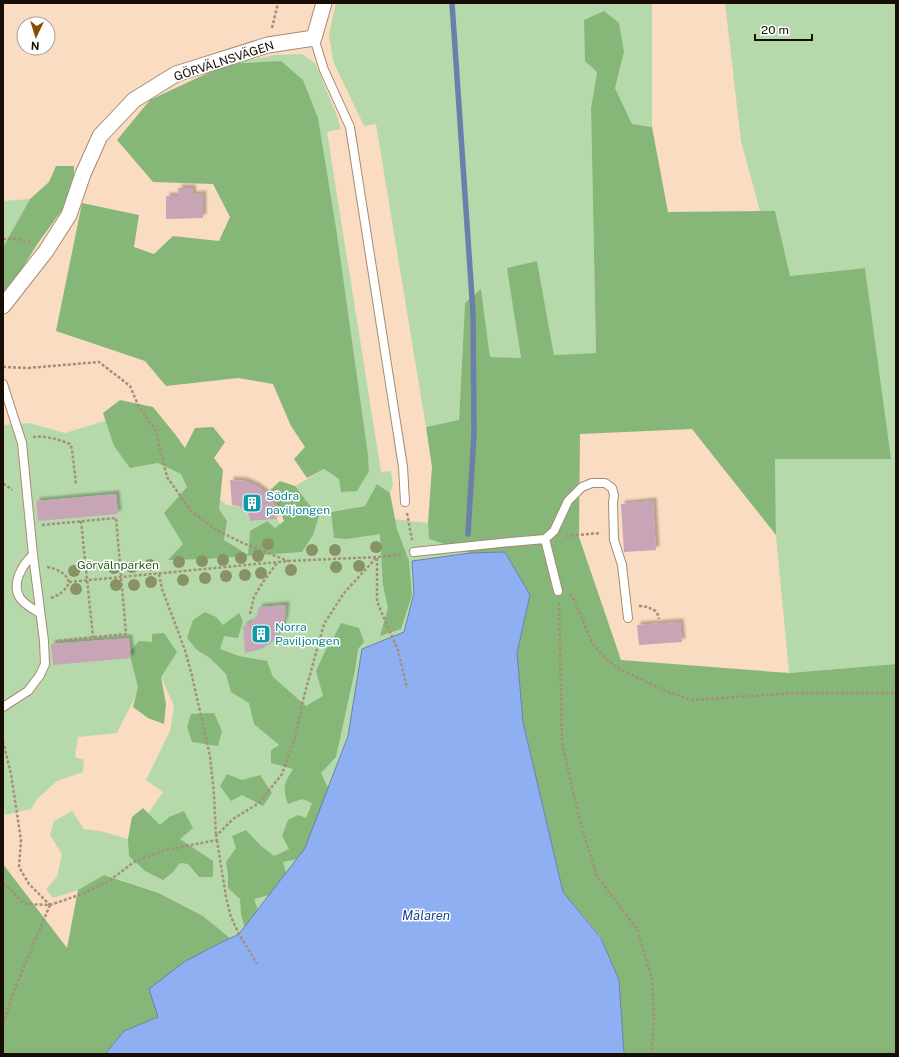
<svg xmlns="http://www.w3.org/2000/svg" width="899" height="1057" font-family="'Public Sans',sans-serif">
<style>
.green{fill:#b6d9ab}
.forest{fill:#87b778}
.water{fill:#8eb0f3;stroke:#6b7fac}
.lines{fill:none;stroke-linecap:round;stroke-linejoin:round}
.stream{stroke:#6b7fac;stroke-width:5.5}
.building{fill:#c8a5b6;filter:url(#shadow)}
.service-casing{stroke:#a68b74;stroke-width:10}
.minor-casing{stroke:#a68b74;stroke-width:17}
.path{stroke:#a58f7b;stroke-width:2.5;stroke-dasharray:3 2;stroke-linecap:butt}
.service{stroke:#fff;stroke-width:8}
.minor{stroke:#fff;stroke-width:15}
.tree{fill:#879365}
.labels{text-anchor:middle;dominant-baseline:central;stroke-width:3;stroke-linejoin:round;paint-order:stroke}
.street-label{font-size:12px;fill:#180e06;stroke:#fff}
.culture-label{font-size:12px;fill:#0d838f;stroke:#fff;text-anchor:start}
.park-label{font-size:12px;fill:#2a5819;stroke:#fff}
.water-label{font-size:13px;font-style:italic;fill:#20438f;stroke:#fff}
</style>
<defs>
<filter id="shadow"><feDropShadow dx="3.5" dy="-3.5" stdDeviation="1" flood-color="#0004"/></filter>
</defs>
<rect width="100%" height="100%" fill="#f9dcc2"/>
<path class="green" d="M336 3H652V127L632 124 615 88 624 52 597 72 591 108 596 353 554 355 537 261 508 268 521 359 490 357 481 290 465 303 459 421 426 427 376 124 364 126 333 61 329 34Z
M725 3H896V664L789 673 776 535 775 459H890L865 268 789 276 775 211H760L741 141Z
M302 54 315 63 336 113 341 129 327 132 381 472 391 471 393 485 390 493 377 484 365 506 331 512 428 523 429 539 470 553 412 561 414 593 404 632 362 649 348 736 305 848 239 934 230 938 203 916 160 893 105 875 78 890 53 898 46 889 57 877 62 854 50 835 54 821 72 811 84 829 100 831 128 839 152 808 163 792 146 780 170 731 174 706 161 677 146 675 117 733 78 737 75 757 84 760 83 772 57 781 37 799 31 809 5 815 3 806V425L29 423 65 433 108 420 164 458 227 505C240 506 247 508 250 521L277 519 282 527 319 515 308 503 295 486 324 469 339 479 369 471 368 454 337 234 227 64 275 55Z
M30 199 3 247V201Z"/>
<path class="forest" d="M604 11 619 23 624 52 615 88 632 124 652 127 668 212 775 211 790 276 865 268 891 459H775L776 535 692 429 580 434 579 537 621 660 789 673 896 664V1054H624L619 980 601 937 563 892 523 722 517 653 530 595 505 552 470 553 429 539 428 523 432 467 426 427 459 420 465 303 481 289 490 357 521 358 507 268 537 261 554 355 596 353 591 108 597 72 585 61 584 20Z
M281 61 303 80 318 118 337 234 368 454 369 471 357 491 341 492 339 479 324 469 307 478 294 459 305 447 291 426 273 384 238 378 166 386 145 361 56 331 82 203 139 215 134 247 154 254 173 236 219 241 230 217 213 184 153 182 117 140 150 100 227 64Z
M56 166H74V183L65 206 38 243 10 288 3 298V247L30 199 49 182Z
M120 400 153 407 175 434 185 448 195 428 213 427 225 442 214 458 223 470 219 509 227 521 224 540 248 555 250 531 267 521 275 528 284 521 276 500 268 492 280 481 295 486 308 503 319 516 313 535 302 552 204 559 168 560 183 544 164 513 187 487 181 474 158 463 130 468 114 446 103 413Z
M377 484 390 493 397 529 409 561 412 595 401 629 380 636 388 608 383 585 380 534 347 539 334 538 331 512 365 506Z
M205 612 216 617 223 625 239 613 243 621 238 638 224 636 220 649 239 656 267 661 273 677 306 706 323 696 316 671 326 649 335 635 341 623 359 628 364 642 358 649 355 670 336 757 321 773 328 788 332 815 326 853 283 862 291 889 254 899 259 913 247 936 241 914 240 899 228 888V875L226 862 236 848 232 836 246 830 261 846 274 856 289 849 282 836 288 820 298 815 306 818 312 803 302 799 288 804C282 787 284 784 293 769L271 763V750L279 745 254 724 249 703 231 692 226 674 210 658 197 650 187 638 193 620Z
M164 633 177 652 161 677 166 704 164 724 148 718 133 707 138 687 129 652 139 641 152 642V634Z
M214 713 222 731 218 746 192 742 187 727 191 714Z
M227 774 242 780 260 775 272 793 263 806 242 795 231 801 220 786Z
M143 808 160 825 169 817 184 811 193 828 180 839 213 861V877H199L188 864 180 863 172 873 163 880 145 871 129 856 128 839 132 817Z
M3 864 67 948 78 890 104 875 159 893 203 916 230 938 220 943 158 1017 124 1031 105 1054H3Z"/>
<path class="water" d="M505 552 530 595 517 653 523 722 563 892 601 938 619 980 624 1054H105L124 1031 158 1017 149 989 184 962 220 943 239 934 305 848 348 736 362 649 404 632 414 593 412 561 470 553Z"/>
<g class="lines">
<path class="stream" d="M452 3 473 313 474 434 468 534"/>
</g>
<path class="building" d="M178 188H192L193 195 203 194V218L166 219V196H179Z
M230 480 244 481 256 486 263 491 271 500 275 507 277 519 250 521 249 516 246 511 238 506 232 505Z
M116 494 118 514 38 521 36 501Z
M653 501 656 550 624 552 621 504Z
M286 605 285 617 282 629 275 639 269 644 261 649 245 653 243 626 252 622 257 615 259 607Z
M680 622 682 642 639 645 637 625Z
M129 638 131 658 53 665 51 644Z"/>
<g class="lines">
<g class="service-casing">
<path id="service" d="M314 38 324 70 350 127 403 467 405 502
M3 384 22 443 33 555 44 641 45 664 40 675 28 691 3 707
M545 539 554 531 568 501 582 487 592 483H605L612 488 614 495 613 503 614 540 622 565 628 618
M414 552 511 542 545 539 558 591
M33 555C22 565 11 584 20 598 25 605 33 609 40 613"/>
</g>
<g class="minor-casing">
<path id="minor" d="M3 306 46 251 69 215 83 174 100 136 134 100 176 74 268 45 314 38 324 3"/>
</g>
<path class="path" d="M272 28 278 3
M3 239C12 239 23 238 31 243
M3 367 28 368 99 362 130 386 138 405 156 431 167 477 191 511 216 530 245 544 288 561
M33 437C45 435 60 440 70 444L72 449 76 484
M3 484 6 485 12 490
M407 513 412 540
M81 521 93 637
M42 525 116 518 126 634 56 641
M566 536 601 533
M377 558V601L383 616 398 650 407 688
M47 567C57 569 65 572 69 582
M159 574 162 589 185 650 192 676 210 756 214 794 216 836
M570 594 575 601 592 643 605 658 619 669 668 692 692 700 796 693H896
M51 598C59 595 66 591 69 582L288 561 377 557 403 554
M559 603 562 743 581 825 597 876 637 929 652 979 654 1018 651 1054
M3 606V596
M639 606C646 606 651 608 657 612L659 619
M250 614 254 597 263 582 277 563
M3 741 11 774 21 840 19 867 29 884 50 905
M217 840 226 897 231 917 239 934 257 964
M3 883 25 904 50 905 82 894 109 881 134 862 165 850 217 840 216 836 233 819 259 803 282 774 295 738 303 700 324 624 344 593 377 557
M3 1024 15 988 50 905"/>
<use href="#service" class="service"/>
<use href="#minor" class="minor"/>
</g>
<g class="tree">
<circle cx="268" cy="544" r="6"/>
<circle cx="376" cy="547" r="6"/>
<circle cx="312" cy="550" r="6"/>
<circle cx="335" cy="550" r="6"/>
<circle cx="258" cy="556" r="6"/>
<circle cx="241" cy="558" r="6"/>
<circle cx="223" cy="560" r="6"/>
<circle cx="202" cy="561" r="6"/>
<circle cx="179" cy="562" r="6"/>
<circle cx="150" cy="565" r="6"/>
<circle cx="359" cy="566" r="6"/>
<circle cx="132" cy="567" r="6"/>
<circle cx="336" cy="567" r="6"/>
<circle cx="114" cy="568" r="6"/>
<circle cx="291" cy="570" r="6"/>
<circle cx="74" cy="571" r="6"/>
<circle cx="261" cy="573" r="6"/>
<circle cx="245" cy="575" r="6"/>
<circle cx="226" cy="576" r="6"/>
<circle cx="205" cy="578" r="6"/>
<circle cx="183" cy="580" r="6"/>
<circle cx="151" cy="582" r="6"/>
<circle cx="116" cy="585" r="6"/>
<circle cx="134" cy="585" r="6"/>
<circle cx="76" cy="589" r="6"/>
</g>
<defs>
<g id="building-square" transform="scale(1)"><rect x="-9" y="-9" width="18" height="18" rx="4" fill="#0f9aa8" stroke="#fff"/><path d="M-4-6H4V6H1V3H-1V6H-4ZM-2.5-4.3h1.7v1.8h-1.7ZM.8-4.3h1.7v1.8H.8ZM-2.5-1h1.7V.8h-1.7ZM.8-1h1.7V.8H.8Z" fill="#fff"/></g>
</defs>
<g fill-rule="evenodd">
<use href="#building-square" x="252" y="503"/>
<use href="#building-square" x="261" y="634"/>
</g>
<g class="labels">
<g class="street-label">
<text transform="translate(224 61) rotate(-18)">GÖRVÄLNSVÄGEN</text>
</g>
<g class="culture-label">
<text x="266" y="496">Södra<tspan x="266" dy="14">paviljongen</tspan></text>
<text x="275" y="627">Norra<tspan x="275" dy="14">Paviljongen</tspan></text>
</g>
<g class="park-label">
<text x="118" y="565">Görvälnparken</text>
</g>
<g class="water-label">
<text x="426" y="915">Mälaren</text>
</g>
</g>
<rect width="899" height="1057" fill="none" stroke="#180e06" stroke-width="8"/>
<g transform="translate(36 36) rotate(184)"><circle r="19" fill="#ffffff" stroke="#a39f9b"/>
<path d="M0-3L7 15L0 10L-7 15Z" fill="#874e01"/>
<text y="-6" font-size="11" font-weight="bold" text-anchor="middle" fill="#180e06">N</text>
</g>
<path d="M755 34v6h57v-6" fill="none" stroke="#180e06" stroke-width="2"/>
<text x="761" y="34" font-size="12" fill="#180e06" stroke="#ffffff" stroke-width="3" paint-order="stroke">20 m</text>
</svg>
